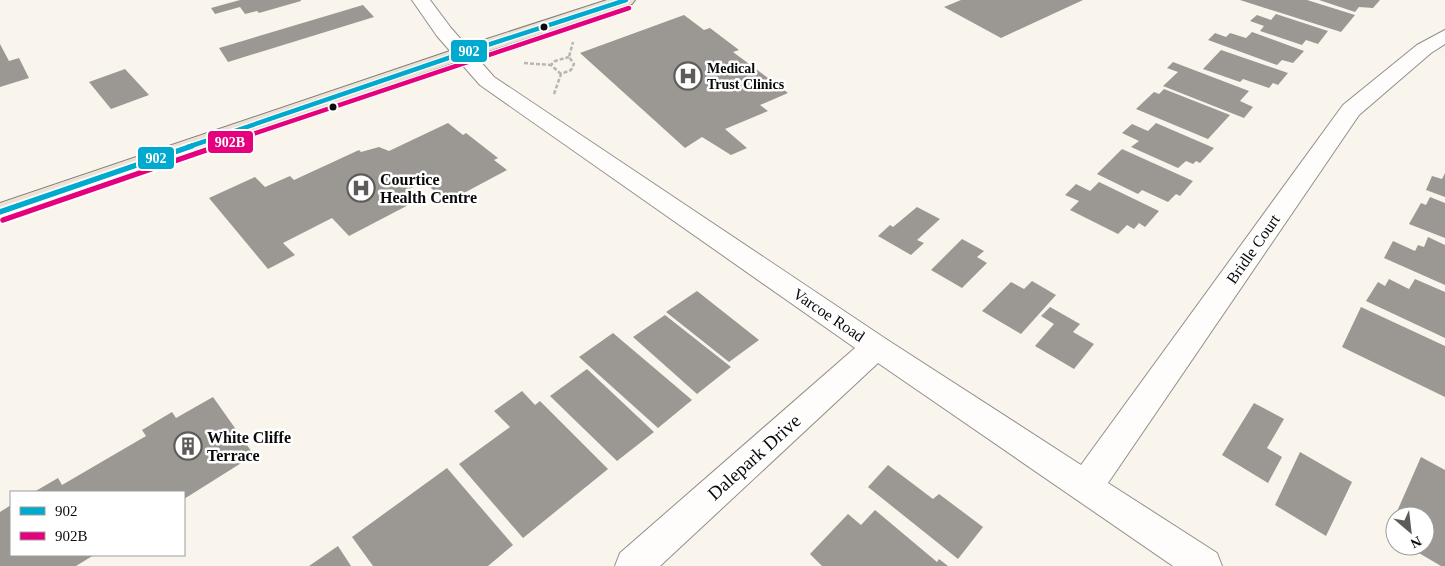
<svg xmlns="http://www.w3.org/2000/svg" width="1445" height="566" font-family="Georgia,serif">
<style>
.building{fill:#9b9793}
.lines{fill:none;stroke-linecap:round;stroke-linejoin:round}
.street-casing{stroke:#928f8c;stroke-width:2}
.primary-casing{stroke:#7f7d79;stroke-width:2}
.path{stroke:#b7b6b5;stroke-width:2.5;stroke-dasharray:4 2;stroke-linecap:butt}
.street{fill:#fefdfc;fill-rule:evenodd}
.primary{fill:#ebe2d5;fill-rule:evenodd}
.bus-1-far1-casing{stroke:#fff;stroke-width:7}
.bus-1-casing{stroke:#fff;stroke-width:9}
.bus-2-far1-casing{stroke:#fff;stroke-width:7}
.bus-2-casing{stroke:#fff;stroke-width:9}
.bus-1-far1{stroke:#00a9ce;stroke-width:4.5}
.bus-1{stroke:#00a9ce;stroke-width:5.5}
.bus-2-far1{stroke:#e5007d;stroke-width:4.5}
.bus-2{stroke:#e5007d;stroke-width:5.5}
.bus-dot{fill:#0a0a0a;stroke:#fff;stroke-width:2}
.labels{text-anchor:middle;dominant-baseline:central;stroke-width:5;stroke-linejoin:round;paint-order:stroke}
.far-poi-label{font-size:14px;font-weight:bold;fill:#0a0a0a;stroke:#fff;text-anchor:start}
.poi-label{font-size:16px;font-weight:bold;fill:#0a0a0a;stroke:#fff;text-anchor:start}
.street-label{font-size:16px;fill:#0a0a0a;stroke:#fff}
.near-street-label{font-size:19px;fill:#0a0a0a;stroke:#fff}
.line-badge{stroke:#fff;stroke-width:2}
.badge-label{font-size:14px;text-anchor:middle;font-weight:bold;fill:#fff}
</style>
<rect width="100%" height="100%" fill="#f9f4ec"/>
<path class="building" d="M240 0H301V1L259 13 257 11 245 14 240 7 215 14 211 8Z
M961 0H1083L1001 38 944 7Z
M1240 0H1307L1355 15 1341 32Z
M1319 0H1380L1373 8 1359 7 1355 12Z
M363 5 374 17 228 62 219 48Z
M1276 14 1328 31 1318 44 1306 40 1302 45 1260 31 1264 26 1250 21 1257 15 1271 20Z
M684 15 704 30 710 28 739 50 733 52 788 93 760 105 768 111 725 129 747 148 731 155 702 137 685 148 580 53Z
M1252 32 1304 51 1293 63 1282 60 1277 65 1208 40 1215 33 1226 37 1230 33 1246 38Z
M0 44 9 61 19 58 29 78 0 87Z
M1221 50 1288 73 1278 85 1273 83 1269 88 1243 79 1240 82 1203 69Z
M1173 62 1249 91 1240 101 1253 107 1244 118 1163 86 1178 72 1167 68Z
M125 69 149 95 111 109 89 82Z
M1164 89 1230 115 1208 139 1136 109 1154 92 1159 94Z
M448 123 463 135 466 133 498 158 494 160 507 170 447 202 424 182 408 190 418 200 349 236 332 218 283 243 295 255 268 269 209 198 255 177 265 187 290 176 294 180 359 150 361 152 379 147 389 151Z
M1156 123 1214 148 1200 163 1196 161 1193 164 1186 161 1178 168 1131 147 1139 141 1122 133 1132 124 1148 131Z
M1122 149 1193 181 1180 196 1176 194 1168 202 1142 190 1138 194 1097 174Z
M1445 173V197L1426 190 1432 176 1442 179Z
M1099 182 1159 211 1145 227 1139 223 1134 229 1127 225 1118 234 1070 210 1079 201 1065 195 1076 184 1090 191Z
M1430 197 1445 203V238L1409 224 1421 203 1426 205Z
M917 207 940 219 917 240 924 243 911 255 878 236 890 225 893 227Z
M1428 237 1445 245V285L1384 258 1393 241 1415 251 1418 245 1424 247Z
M962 239 984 251 977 257 987 263 962 288 931 270Z
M1389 279 1409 289 1415 279 1445 292V338L1366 301 1378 282 1385 286Z
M1032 281 1056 295 1021 334 982 311 1011 282 1024 289Z
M697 291 759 340 729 362 666 312Z
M1050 307 1080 324 1073 332 1094 344 1074 369 1035 346 1054 324 1041 316Z
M1361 307 1445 346V397L1342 347Z
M665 315 731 367 697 394 633 337Z
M613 333 692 400 658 428 579 357Z
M587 369 654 432 617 461 550 396Z
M522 391 535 405 540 401 608 469 523 538 459 464 510 427 494 411Z
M213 397 254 455 184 499V492H34L58 478 62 485 146 436 142 430 172 412 176 418Z
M1254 403 1284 419 1267 448 1282 457 1268 483 1222 455Z
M1300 452 1352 482 1326 536 1275 505Z
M1421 457 1445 470V566H1441L1407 546H1425V516H1395Z
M888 465 933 499 939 494 983 527 958 559 868 487Z
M447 468 513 545 488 566H373L352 537Z
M11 505V555H94L76 566H0V512Z
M875 510 937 562 939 559 948 566H822L810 554 848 514 861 525Z
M1395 517V539L1388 534Z
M338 546 351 566H309Z"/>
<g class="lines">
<g class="street-casing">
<path id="street" d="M412 0H430L451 28 494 77 886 339 1081 465 1343 105 1417 45 1445 30V44L1431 53 1359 115 1108 483 1217 553 1222 566H1173L878 363 660 566H615L620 553 855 348 480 85 437 36Z"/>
</g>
<g class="primary-casing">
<path id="primary" d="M607 0H635L632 4 470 57 0 220V203L456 49Z"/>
</g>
<path class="path" d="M524 63 551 65
M561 74 551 65 555 61 569 57
M554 94 561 74 571 70 574 64 569 57 573 42"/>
<use href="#street" class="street"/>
<use href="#primary" class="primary"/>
<g class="bus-1-far1-casing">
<path id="bus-1-far1" d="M188 147 463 53 626 0"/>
</g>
<g class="bus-1-casing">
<path id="bus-1" d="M0 212 192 146"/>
</g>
<g class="bus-2-far1-casing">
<path id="bus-2-far1" d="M214 147 629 8"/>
</g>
<g class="bus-2-casing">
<path id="bus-2" d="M3 220 218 146"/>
</g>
<use href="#bus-1-far1" class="bus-1-far1"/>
<use href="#bus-1" class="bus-1"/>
<use href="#bus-2-far1" class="bus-2-far1"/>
<use href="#bus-2" class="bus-2"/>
</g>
<defs>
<g id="hospital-ring" transform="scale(1.4375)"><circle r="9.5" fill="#fff" stroke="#5e5c59" stroke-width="1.5"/><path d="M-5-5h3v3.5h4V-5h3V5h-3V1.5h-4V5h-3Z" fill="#5e5c59"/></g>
<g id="building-ring" transform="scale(1.4375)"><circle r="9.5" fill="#fff" stroke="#5e5c59" stroke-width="1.5"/><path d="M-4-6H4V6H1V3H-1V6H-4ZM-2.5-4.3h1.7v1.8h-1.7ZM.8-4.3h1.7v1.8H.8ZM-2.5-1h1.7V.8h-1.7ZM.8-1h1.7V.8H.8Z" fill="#5e5c59"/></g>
</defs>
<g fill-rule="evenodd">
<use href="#hospital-ring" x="688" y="76"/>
<use href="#hospital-ring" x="361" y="188"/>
<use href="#building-ring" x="188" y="446"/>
</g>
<g class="bus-dot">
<circle cx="544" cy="27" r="4.5"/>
<circle cx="333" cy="107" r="4.5"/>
</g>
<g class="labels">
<g class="far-poi-label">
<text x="707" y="68">Medical<tspan x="707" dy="16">Trust Clinics</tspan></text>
</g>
<g class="poi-label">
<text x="380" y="179">Courtice<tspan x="380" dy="18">Health Centre</tspan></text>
<text x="207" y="437">White Cliffe<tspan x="207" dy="18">Terrace</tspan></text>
</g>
<g class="street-label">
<text transform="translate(1253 249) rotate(-55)">Bridle Court</text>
<text transform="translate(829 315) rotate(34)">Varcoe Road</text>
</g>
<g class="near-street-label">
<text transform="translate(754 457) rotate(-42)">Dalepark Drive</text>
</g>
</g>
<g class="line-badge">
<rect x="450" y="39" width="38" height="24" rx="5" fill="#00a9ce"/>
<rect x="207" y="130" width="47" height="24" rx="5" fill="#e5007d"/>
<rect x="137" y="146" width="38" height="24" rx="5" fill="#00a9ce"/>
</g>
<g class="badge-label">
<text x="469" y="56">902</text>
<text x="230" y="147">902B</text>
<text x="156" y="163">902</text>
</g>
<rect x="10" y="491" width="175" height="65" fill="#ffffff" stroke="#9d9d9d"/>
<rect x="20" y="507" width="25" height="8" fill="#00a9ce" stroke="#9d9d9d"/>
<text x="55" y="516" font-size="15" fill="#0a0a0a">902</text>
<rect x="20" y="532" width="25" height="8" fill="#e5007d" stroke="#9d9d9d"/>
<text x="55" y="541" font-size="15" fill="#0a0a0a">902B</text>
<g transform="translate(1410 531) rotate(152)"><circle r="24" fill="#ffffff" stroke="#9d9d9d"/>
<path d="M0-4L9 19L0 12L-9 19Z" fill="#5e5c59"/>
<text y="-8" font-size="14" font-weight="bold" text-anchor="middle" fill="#0a0a0a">N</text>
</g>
</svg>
